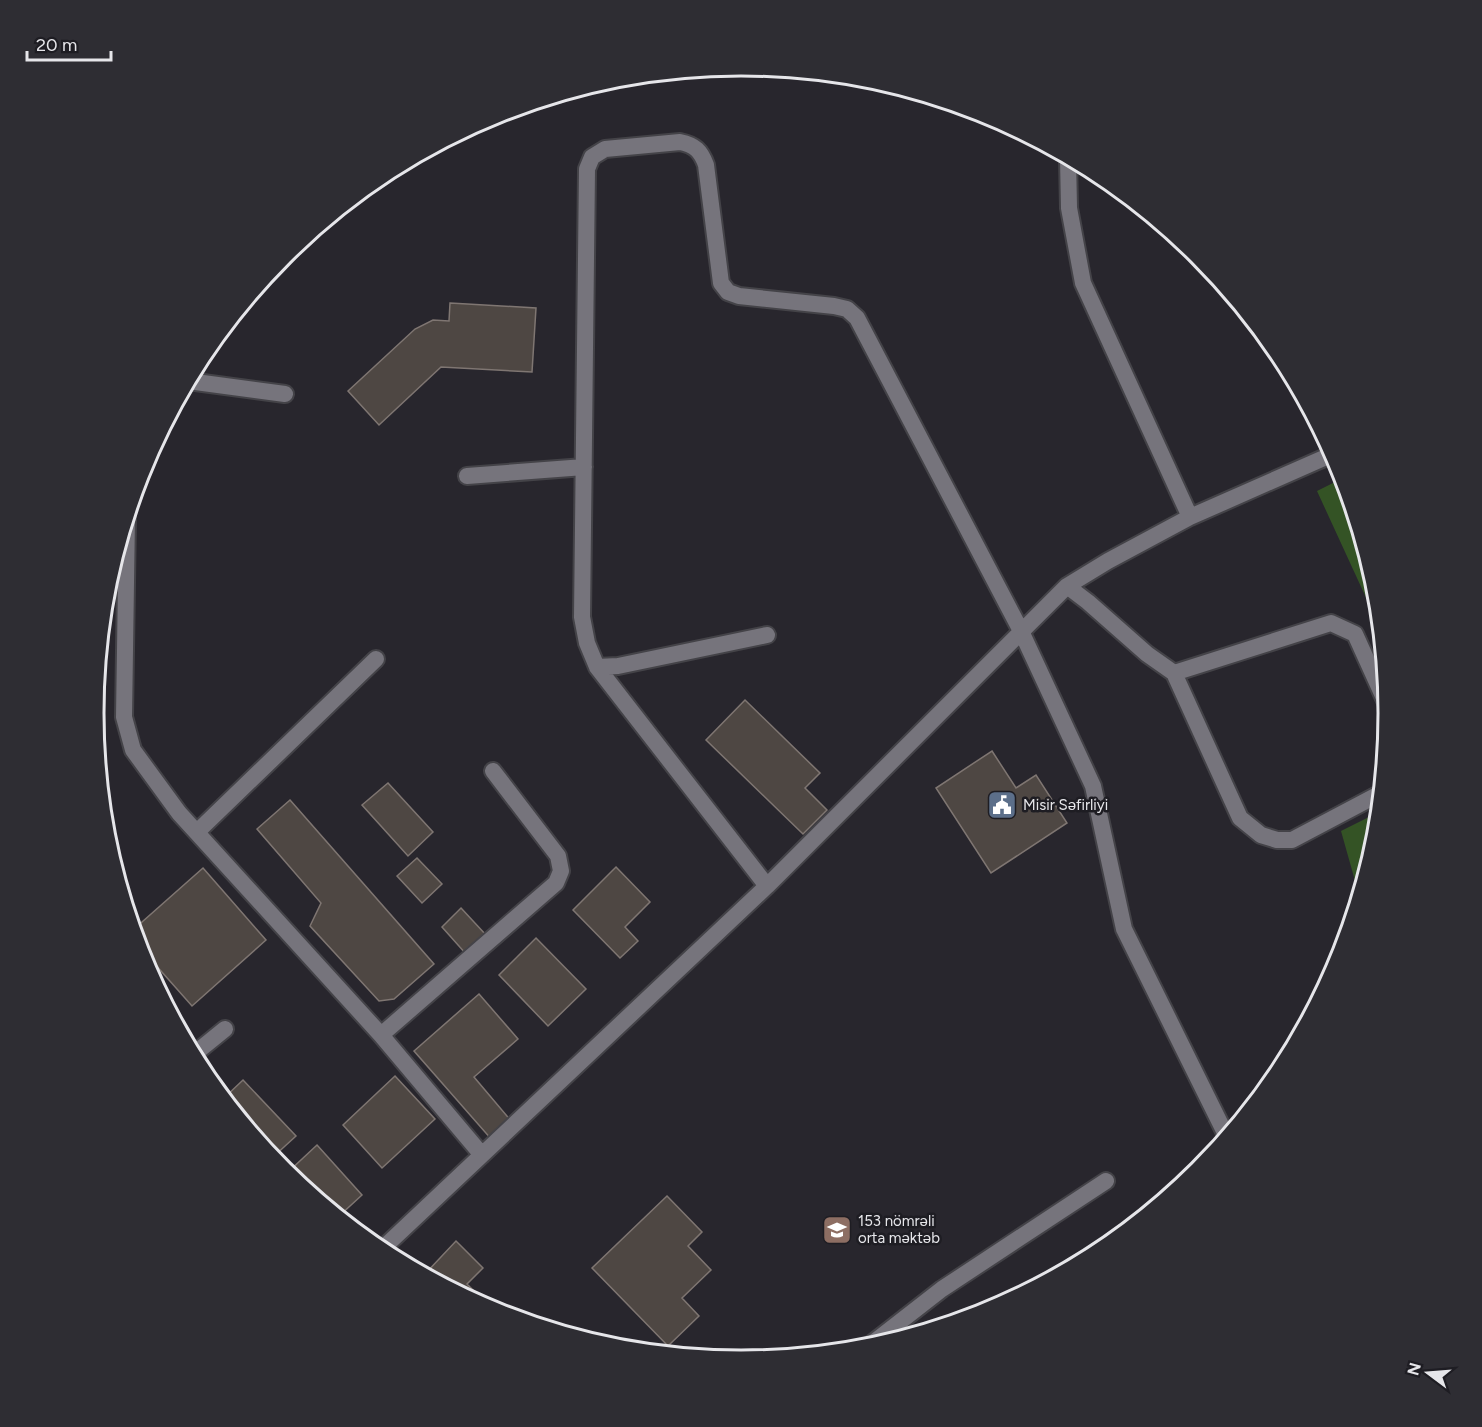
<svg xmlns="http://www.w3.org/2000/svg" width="1482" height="1427" font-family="Figtree,sans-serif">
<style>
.green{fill:#345325}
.building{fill:#4e4743;stroke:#7f7672;stroke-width:1.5}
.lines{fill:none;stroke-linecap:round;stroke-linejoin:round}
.service-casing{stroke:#444348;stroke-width:20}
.service{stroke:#76747c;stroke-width:16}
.labels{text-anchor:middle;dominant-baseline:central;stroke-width:5;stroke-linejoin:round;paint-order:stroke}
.poi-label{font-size:15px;fill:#e6e6ea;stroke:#1e1d23;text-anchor:start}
.rim{fill:none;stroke:#e6e6ea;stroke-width:3}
</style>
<rect width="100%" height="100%" fill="#28262d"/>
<path class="green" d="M1343 478 1376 588 1380 628 1317 491Z
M1379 812 1376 840 1359 895 1341 831Z"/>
<path class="building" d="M450 303 536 308 532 372 441 367 379 425 348 391 415 329 433 320 449 321Z
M745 700 820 773 805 788 827 810 803 834 706 740Z
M992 751 1016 788 1036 775 1067 823 991 873 936 788Z
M388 783 433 832 408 856 362 805Z
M290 800 434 964 394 999 379 1001 310 926 321 903 257 829Z
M417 858 442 884 422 903 397 876Z
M616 867 650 902 625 927 638 941 620 958 573 910Z
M203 868 266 940 192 1006 138 945 133 930Z
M461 908 486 935 466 954 442 927Z
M536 938 586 989 548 1026 499 975Z
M479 994 518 1039 474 1077 512 1122 492 1140 414 1051Z
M395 1076 435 1119 382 1168 343 1125Z
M243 1080 296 1136 272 1158 223 1099Z
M317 1145 362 1195 338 1217 286 1174Z
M667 1196 702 1232 688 1246 711 1270 682 1298 699 1316 668 1346 592 1268Z
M456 1241 483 1268 467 1284 495 1312 424 1275Z"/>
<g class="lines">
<g class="service-casing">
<path id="service" d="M1068 158 1069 208 1083 283 1190 517
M188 381 285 394
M467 476 584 467
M127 516 124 717 133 750 179 813 381 1035 482 1155
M1067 586 1088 602 1147 654 1174 673 1240 818 1261 835 1277 840H1292L1381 793
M597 667 618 666 767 635
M1174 673 1331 623 1355 634 1388 707
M198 831 376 659
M767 886 597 667 587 643 582 617 587 169 592 157 605 149 680 142C695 145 701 151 706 165L721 283 728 292 739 296 834 306 847 309 857 318 1021 631 1093 786 1124 929 1227 1137
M381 1035 556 883 561 871 558 856 493 771
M193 1055 225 1029
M380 1251 767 886 1067 586 1108 561 1190 517 1333 454
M865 1349 942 1289 1106 1181"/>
</g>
<use href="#service" class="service"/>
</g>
<defs>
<g id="civic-square" transform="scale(1.5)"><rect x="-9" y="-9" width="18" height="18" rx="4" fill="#5c6f8a" stroke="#1e1d23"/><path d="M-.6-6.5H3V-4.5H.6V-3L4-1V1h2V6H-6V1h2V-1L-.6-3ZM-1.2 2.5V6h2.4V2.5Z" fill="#fff"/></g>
<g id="school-square" transform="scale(1.5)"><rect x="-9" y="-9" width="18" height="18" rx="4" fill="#8d6e63" stroke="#1e1d23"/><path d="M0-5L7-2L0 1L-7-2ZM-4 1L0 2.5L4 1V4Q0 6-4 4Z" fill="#fff"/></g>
</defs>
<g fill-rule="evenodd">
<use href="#civic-square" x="1002" y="805"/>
<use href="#school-square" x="837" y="1230"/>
</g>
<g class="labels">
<g class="poi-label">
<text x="1023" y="805">Misir Səfirliyi</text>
<text x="858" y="1221">153 nömrəli<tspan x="858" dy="17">orta məktəb</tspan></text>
</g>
</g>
<path d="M0 0H1482V1427H0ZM104 713a637 637 0 1 1 1274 0a637 637 0 1 1-1274 0Z" fill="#2e2d33" fill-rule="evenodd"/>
<path class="rim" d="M104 713a637 637 0 1 1 1274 0a637 637 0 1 1-1274 0Z"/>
<g transform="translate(1428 1373) rotate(286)" stroke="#1e1d23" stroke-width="4.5" paint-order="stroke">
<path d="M0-4.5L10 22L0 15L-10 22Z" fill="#e6e6ea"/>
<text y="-9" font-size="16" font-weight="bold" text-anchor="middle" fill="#e6e6ea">N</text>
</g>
<path d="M27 51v9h84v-9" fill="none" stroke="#e6e6ea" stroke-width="3"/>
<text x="36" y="51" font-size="18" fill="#e6e6ea" stroke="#1e1d23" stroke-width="4.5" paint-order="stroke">20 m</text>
</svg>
